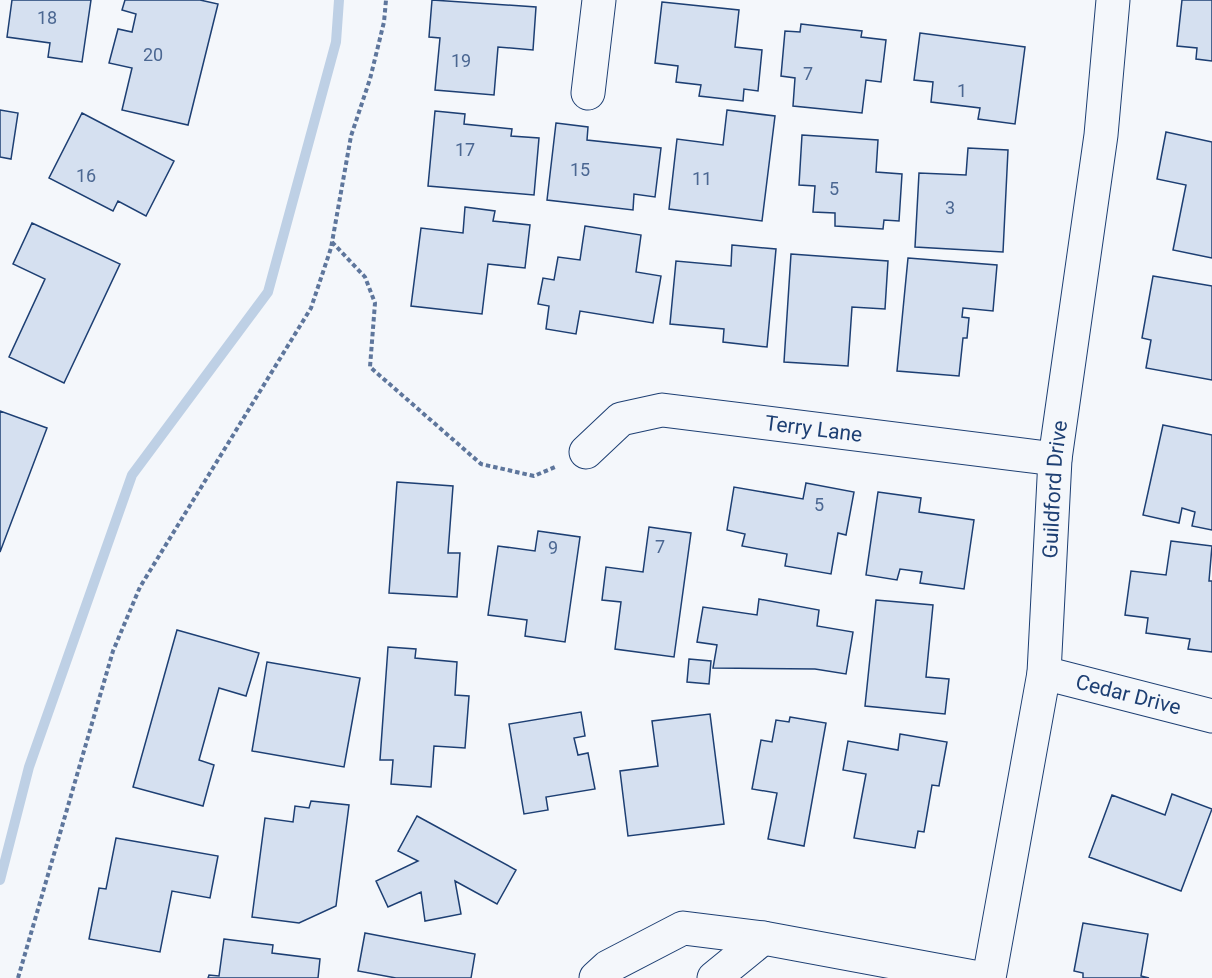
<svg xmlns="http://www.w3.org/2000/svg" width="1212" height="978" font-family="Roboto,sans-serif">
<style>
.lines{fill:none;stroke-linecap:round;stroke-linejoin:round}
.stream{stroke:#bed0e5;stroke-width:10}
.building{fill:#d5e0f0;stroke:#1d3f73;stroke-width:1.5}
.street-casing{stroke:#1d3f73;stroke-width:35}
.secondary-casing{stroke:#1d3f73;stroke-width:35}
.path{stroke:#5e769c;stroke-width:4;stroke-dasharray:4.5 3;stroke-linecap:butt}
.street{stroke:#f4f7fb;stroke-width:33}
.secondary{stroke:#f4f7fb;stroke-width:33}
.labels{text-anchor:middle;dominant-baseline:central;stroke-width:4.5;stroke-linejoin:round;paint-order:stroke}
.number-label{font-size:18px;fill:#4b6792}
.street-label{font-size:21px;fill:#1d3f73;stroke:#f4f7fb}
</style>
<rect width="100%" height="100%" fill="#f4f7fb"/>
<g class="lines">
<path class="stream" d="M0 880 29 767 132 475 268 292 336 42 339 0"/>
</g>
<path class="building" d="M12 0H91L82 62 48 57 50 43 7 37Z
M125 0H200L218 4 188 125 122 110 132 68 109 63 118 29 132 32 136 14 122 10Z
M432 0 536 7 533 50 498 47 494 95 435 90 440 38 429 37Z
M1182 0H1212V61L1196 59 1197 48 1177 46Z
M662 2 739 10 735 47 762 50 758 91 744 89 743 101 699 96 701 85 676 82 678 66 655 63Z
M801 24 862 31 861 37 886 40 881 82 866 80 862 113 793 106 795 78 781 76 785 31 800 32Z
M920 33 1025 47 1015 124 978 119 980 108 931 102 933 82 914 80Z
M0 110 18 113 11 159 0 157Z
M727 110 775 116 762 221 669 209 677 139 723 145Z
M435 111 465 114 464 124 512 129 511 136 539 138 534 195 428 186Z
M82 113 174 161 146 216 118 201 113 211 49 178Z
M556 123 588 127 587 140 661 148 655 197 634 194 633 210 547 200Z
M1166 132 1212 142V258L1173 250 1186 185 1157 179Z
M802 135 878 140 876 172 902 174 899 221 884 220 883 229 835 226V213L813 212 815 186 799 185Z
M968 148 1008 150 1003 252 915 247 919 173 966 175Z
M465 207 495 211 493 221 530 225 525 268 488 264 482 314 411 306 421 228 463 233Z
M32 223 120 264 64 383 9 357 45 279 13 264Z
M585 226 641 235 636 272 661 276 653 323 580 311 576 334 546 329 549 306 538 304 543 278 554 280 558 257 580 260Z
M732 245 776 249 767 347 723 342 724 329 670 324 676 261 731 266Z
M791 254 888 261 885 309 852 307 848 366 784 362Z
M908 258 997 265 993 311 963 308 962 317 969 318 967 338H963L959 376 897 371Z
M1153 276 1212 286V380L1146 368 1151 340 1142 338Z
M0 411 47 428 0 552Z
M1163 425 1212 435V530L1192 526 1195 512 1182 508 1179 523 1143 515Z
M397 482 453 486 448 553H460L457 597 389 593Z
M806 483 854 492 846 535 838 533 831 574 785 566 787 554 742 546 745 534 727 530 734 487 803 499Z
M878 492 921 498 919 512 974 520 964 589 920 583 922 572 900 569 897 580 866 575Z
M649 527 691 533 674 657 615 649 621 602 602 600 606 567 643 572Z
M538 531 580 537 565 642 525 636 527 620 488 615 498 546 535 551Z
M1171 541 1212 546 1209 581H1212V652L1188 649 1190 639 1146 633 1148 618 1125 615 1131 571 1166 575Z
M759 599 819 610 817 626 853 632 846 674 815 669 713 668 717 645 697 642 703 607 757 615Z
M876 600 933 605 926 677 949 679 945 714 865 706Z
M177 630 259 653 246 696 219 688 199 760 214 765 203 806 133 787Z
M388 647 416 649 415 658 457 662 455 695 469 696 465 748 434 746 431 787 391 784 393 760H380Z
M689 659 711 661 709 684 687 682Z
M267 662 360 678 344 767 252 751Z
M581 712 585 736 574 738 578 755 588 753 595 789 546 797 548 810 524 814 509 724Z
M710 714 724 824 628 836 620 771 658 766 652 721Z
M790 717 826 723 804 846 768 839 777 793 752 789 761 740 772 742 776 720 789 722Z
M900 734 947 742 939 786 932 785 924 832 918 831 915 848 854 838 866 774 843 770 848 741 898 750Z
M1172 794 1212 809 1181 891 1089 857 1112 795 1165 815Z
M311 801 349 805 336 906 299 923 252 917 265 818 293 822 295 806 309 808Z
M417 816 516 870 497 904 455 881 461 914 425 921 421 892 388 907 376 881 418 861 398 851Z
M116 838 218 856 210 898 172 891 160 952 89 939 99 888 106 889Z
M1083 923 1148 934 1141 976 1149 978H1083V973L1074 971Z
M365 933 475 954 471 978H396L358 971Z
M224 939 273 945 272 953 320 959 318 978H208L209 975 219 976Z"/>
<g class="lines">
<g class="street-casing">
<g id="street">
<path d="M588 93 599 0"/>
<path id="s1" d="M586 452 621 419 662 410 1055 459"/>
<path id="s2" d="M1044 673 1212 716"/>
<path d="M596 978 608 967 683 928 763 938 979 978"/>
<path d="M714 978 763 938"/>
</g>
</g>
<g class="secondary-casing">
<g id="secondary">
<path id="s3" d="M989 978 1044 673 1055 459 1101 135 1113 0"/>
</g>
</g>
<path class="path" d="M332 242 365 277 375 303 370 367 481 464 534 476 555 467
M18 978 113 651 140 587 311 308 331 248 351 136 370 79 384 22 386 0"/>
<use href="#street" class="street"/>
<use href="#secondary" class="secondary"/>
</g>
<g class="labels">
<g class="number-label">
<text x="47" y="17">18</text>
<text x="153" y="54">20</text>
<text x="461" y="60">19</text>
<text x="808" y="73">7</text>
<text x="962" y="90">1</text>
<text x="465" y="149">17</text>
<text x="580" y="169">15</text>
<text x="86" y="175">16</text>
<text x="702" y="178">11</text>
<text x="834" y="188">5</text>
<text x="950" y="207">3</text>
<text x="819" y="504">5</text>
<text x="660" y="546">7</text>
<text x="553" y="547">9</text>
</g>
<g class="street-label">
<text stroke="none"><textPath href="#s1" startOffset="243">Terry Lane</textPath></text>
<text stroke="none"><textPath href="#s3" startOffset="494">Guildford Drive</textPath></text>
<text stroke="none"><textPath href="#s2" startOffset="87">Cedar Drive</textPath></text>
</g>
</g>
</svg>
